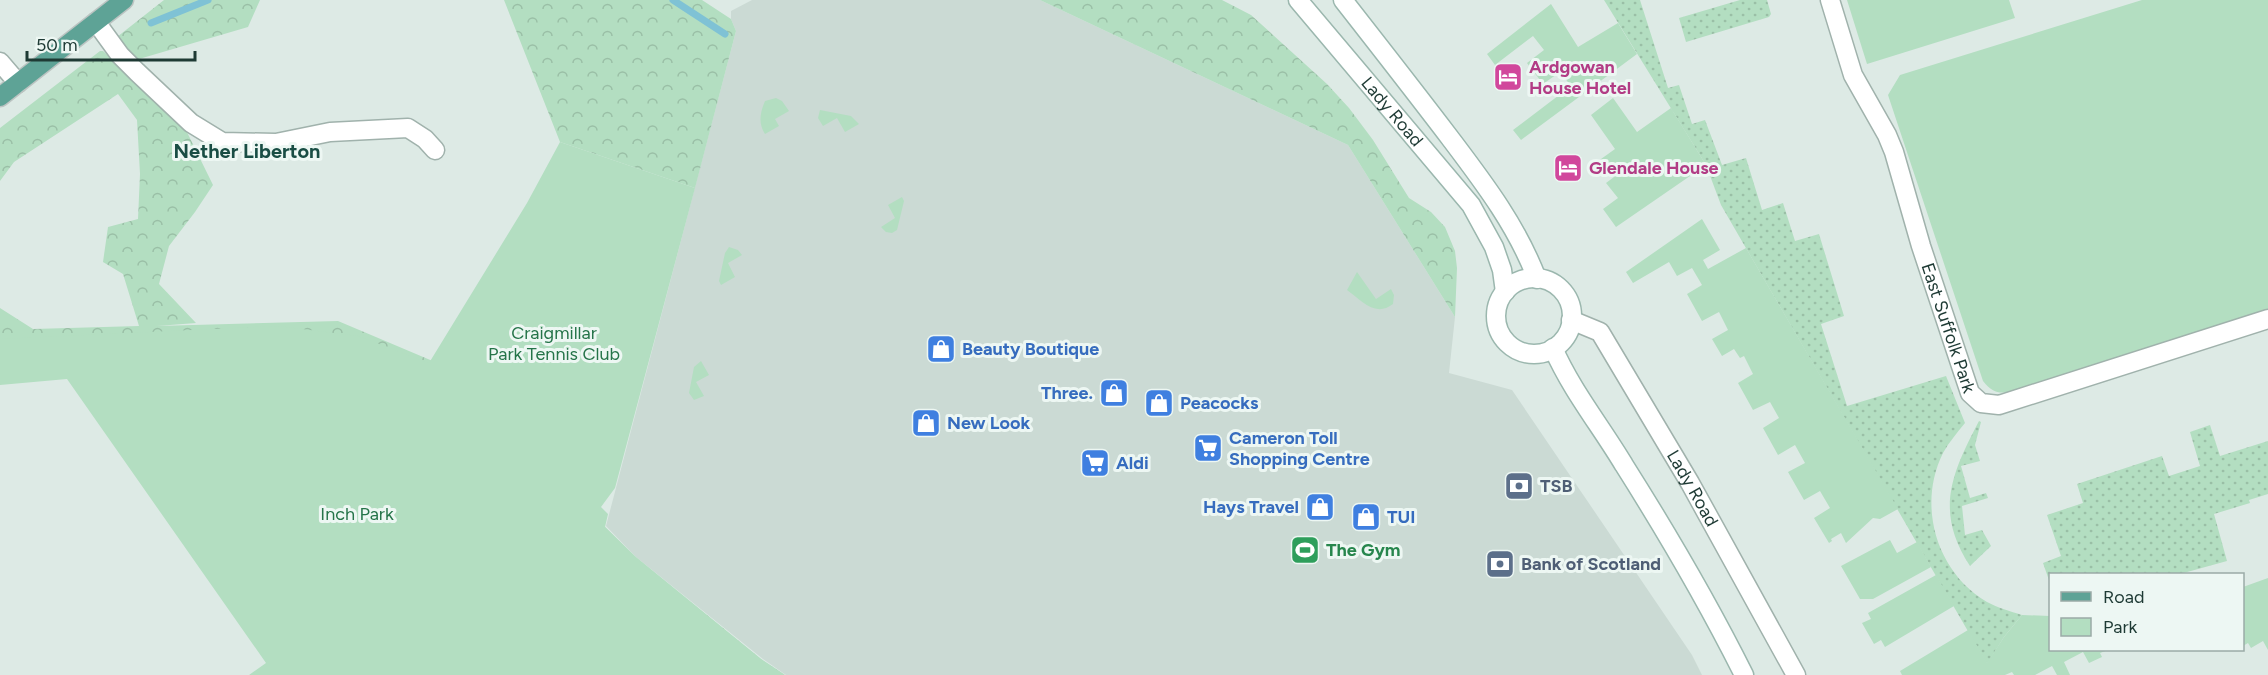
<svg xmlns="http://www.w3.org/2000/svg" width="2268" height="675" font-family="Figtree,sans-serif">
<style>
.built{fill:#cbdad4}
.grass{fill:url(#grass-dots)}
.forest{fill:url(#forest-crowns)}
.green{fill:#b3dec1}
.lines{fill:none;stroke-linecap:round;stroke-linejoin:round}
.stream{stroke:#7fc2d5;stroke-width:7}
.street-casing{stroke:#a0b2ac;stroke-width:21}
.secondary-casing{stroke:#9bb7ae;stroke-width:21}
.primary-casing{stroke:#bcc4c2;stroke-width:21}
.street{stroke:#fff;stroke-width:18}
.secondary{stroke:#fff;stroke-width:18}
.primary{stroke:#5ea396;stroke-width:18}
.labels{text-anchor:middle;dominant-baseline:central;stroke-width:6;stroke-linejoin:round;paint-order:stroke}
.hotel-label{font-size:18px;font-weight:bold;fill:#b23c85;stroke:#edf7f3;text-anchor:start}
.street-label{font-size:18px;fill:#1e3a34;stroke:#edf7f3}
.park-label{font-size:18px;fill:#257449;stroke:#edf7f3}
.shop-label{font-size:18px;font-weight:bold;fill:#366cbe;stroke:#edf7f3;text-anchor:start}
.service-label{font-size:18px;font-weight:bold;fill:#4e5e75;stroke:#edf7f3;text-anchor:start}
.leisure-label{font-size:18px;font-weight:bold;fill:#27864d;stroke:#edf7f3;text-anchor:start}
.neighbourhood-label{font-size:20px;font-weight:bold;fill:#194d44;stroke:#edf7f3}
</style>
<defs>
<pattern id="grass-dots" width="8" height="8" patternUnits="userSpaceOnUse" patternTransform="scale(1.5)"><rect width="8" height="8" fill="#b3dec1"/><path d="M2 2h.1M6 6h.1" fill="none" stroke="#9abfa6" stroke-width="1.8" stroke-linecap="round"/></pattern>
<pattern id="forest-crowns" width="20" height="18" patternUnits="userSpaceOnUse" patternTransform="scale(1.5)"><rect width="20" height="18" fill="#b3dec1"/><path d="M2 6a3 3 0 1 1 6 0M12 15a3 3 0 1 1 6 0" fill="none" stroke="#9abfa6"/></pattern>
</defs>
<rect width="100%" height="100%" fill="#ddeae5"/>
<path class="built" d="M752 0H1040L1348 145 1455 317 1449 373 1512 390 1692 655 1702 675H786L763 659 636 557 606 526 736 31 731 19V11Z"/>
<path class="grass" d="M1604 0H1640L1668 88 1679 85 1692 124 1705 120 1722 165 1746 158 1762 210 1783 203 1795 241 1819 234 1844 316 1821 324 1847 406 1946 376 1965 423C1957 433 1949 442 1943 453 1917 505 1936 572 1987 602 1998 608 2010 611 2022 615L2004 637 1987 664 1721 205 1706 165Z
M1740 0H1767L1771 14 1769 17 1686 42 1679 18Z
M1979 421 1981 422 1975 445 1980 461 1961 466 1970 498 1986 493 1988 498 1962 506 1965 535 1982 530 1991 546 1970 566C1934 511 1952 473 1979 421Z
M2210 425 2220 456 2268 441V494L2249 500 2250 503 2214 514 2227 561 2180 574H2050V583L2043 563 2061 556 2047 515 2083 503 2077 484 2162 456 2169 476 2200 466 2190 432Z"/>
<path class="forest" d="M164 0H260L248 27 139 59H134L117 37Z
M504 0H702L731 19 736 31 695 188 560 142Z
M1040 0H1222L1251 15 1327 84 1349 108 1373 140 1409 198 1431 212 1445 227 1455 251 1457 268 1455 317 1348 145Z
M100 51H103L182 122 213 185 195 212 169 246 159 284 196 323 157 326 338 321 435 362 636 557 761 659 785 675 109 358 0 363V308L33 329 139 326 123 274 103 262 108 227 138 219 140 174 137 120 118 94 14 162 0 181V128Z"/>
<path class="green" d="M1847 0H2009L2015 18 1867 64Z
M2142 0H2268V313L2018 390C2002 394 1994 395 1983 381L1888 95 1900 75Z
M1551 4 1578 47 1618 23 1637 54 1521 140 1513 130 1571 86 1560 72 1543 84 1527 63 1544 50 1533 36 1495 65 1487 54Z
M776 98 782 101 789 111 775 119 779 126 765 134C758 123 760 113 765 101Z
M1613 98 1637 132 1671 108 1706 165 1616 227 1603 209 1618 198 1606 183 1614 177 1601 159 1615 149 1591 115Z
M820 110 851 116 859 124 845 132 837 118 823 126 818 118Z
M560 142 695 188 615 488 601 507 608 514 605 527 636 558 761 659 785 675H249L266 663 67 379 0 385V339L278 326 358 336 429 363 527 203Z
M902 197 904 201 897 230 892 233 886 232 881 227 895 218 888 205Z
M1702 219 1720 250 1703 260 1708 269 1746 248 1898 509 1880 519 1873 518 1846 543 1841 533 1831 539 1832 541 1829 543 1814 518 1830 508 1820 491 1804 500 1788 472 1805 463 1795 445 1778 455 1763 428 1779 418 1770 402 1753 410 1738 383 1753 374 1744 356 1740 358 1734 349 1722 356 1712 339 1728 330 1719 312 1702 321 1687 294 1702 285 1692 268 1677 276 1669 262 1633 283 1626 272Z
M729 247 738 250 742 255 728 263 735 277 721 285 719 281 725 253Z
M1357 272 1376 299 1391 289 1394 295 1393 304C1375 318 1361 300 1347 290Z
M701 361 709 375 696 382 704 396 694 400 689 393 694 367Z
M1890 540 1897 553 1917 542 1931 567 1873 599H1860L1841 566Z
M1936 575 1954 606 1885 647 1881 640 1874 644 1862 623 1871 619 1868 613Z
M2268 578V650L2263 641 2251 648 2248 643 2243 646V587Z
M2022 615 2050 616V650H2108L2100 653 2102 657 2089 663 2083 652 2064 662 2070 675H2057L2052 666 2035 675H2014L2012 672 2005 675H1902L1900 671 1968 630 1987 663 2004 637Z"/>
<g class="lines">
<path class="stream" d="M673 0 725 34
M151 23 208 0"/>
<g class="street-casing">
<g id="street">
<path id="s1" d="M1830 0 1853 75 1887 135 1894 152 1921 246 1970 393 1981 403 1999 405 2268 319"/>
<path d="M96 22 120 55 137 72 191 123 222 142 276 143 330 132 408 128 425 139 435 150"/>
<path d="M0 62 18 83"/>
<path id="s2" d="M1571 320 1600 332 1690 483 1796 675"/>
</g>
</g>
<g class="secondary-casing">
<g id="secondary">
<path id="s3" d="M1298 0 1471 205 1494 247 1502 270 1505 292"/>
<path d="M1343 0C1379 46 1415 92 1450 138 1484 183 1517 226 1537 279"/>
<circle cx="1534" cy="316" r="38"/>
<path d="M1553 348C1572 391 1600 425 1624 465 1667 533 1708 603 1744 675"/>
</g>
</g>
<g class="primary-casing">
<path id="primary" d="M0 97 124 0"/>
</g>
<use href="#street" class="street"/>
<use href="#secondary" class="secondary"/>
<use href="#primary" class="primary"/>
</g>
<defs>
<g id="hotel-square" transform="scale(1.5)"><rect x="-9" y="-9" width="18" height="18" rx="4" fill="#d1479c" stroke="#edf7f3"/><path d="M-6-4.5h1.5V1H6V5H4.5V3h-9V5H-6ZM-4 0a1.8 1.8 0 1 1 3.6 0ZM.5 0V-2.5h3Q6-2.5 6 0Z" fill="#fff"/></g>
<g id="shop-square" transform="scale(1.5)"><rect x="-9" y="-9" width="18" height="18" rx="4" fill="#3f7fe0" stroke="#edf7f3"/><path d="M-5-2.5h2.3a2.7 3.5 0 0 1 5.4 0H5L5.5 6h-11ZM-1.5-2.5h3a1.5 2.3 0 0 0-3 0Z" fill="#fff"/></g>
<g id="supermarket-square" transform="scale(1.5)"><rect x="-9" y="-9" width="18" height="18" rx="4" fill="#3f7fe0" stroke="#edf7f3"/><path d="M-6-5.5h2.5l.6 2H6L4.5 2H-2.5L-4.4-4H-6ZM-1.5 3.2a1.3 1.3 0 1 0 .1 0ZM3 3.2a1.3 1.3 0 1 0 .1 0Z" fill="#fff"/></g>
<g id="bank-square" transform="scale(1.5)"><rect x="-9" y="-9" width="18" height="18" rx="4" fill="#5c6f8a" stroke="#edf7f3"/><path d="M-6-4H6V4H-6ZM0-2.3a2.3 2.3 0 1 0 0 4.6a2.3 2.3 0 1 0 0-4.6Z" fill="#fff"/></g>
<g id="stadium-square" transform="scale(1.5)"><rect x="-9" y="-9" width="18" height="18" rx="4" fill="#2e9e5b" stroke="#edf7f3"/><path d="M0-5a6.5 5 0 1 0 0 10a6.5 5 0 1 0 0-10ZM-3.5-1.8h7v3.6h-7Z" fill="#fff"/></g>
</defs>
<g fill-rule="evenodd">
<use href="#hotel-square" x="1508" y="77"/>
<use href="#hotel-square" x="1568" y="168"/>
<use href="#shop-square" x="941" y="349"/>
<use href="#shop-square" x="1114" y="393"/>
<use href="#shop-square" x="1159" y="403"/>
<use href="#shop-square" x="926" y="423"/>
<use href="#supermarket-square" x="1208" y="448"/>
<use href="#supermarket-square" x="1095" y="463"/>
<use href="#bank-square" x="1519" y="486"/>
<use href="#shop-square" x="1320" y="507"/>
<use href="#shop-square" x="1366" y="517"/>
<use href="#stadium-square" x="1305" y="550"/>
<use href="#bank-square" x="1500" y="564"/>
</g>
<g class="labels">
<g class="hotel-label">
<text x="1529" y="67">Ardgowan<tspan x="1529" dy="21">House Hotel</tspan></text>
<text x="1589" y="168">Glendale House</text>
</g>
<g class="street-label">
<text stroke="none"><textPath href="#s3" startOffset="146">Lady Road</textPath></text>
<text stroke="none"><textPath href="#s1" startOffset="350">East Suffolk Park</textPath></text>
<text stroke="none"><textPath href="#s2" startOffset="213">Lady Road</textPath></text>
</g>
<g class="park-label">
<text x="554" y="333">Craigmillar<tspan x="554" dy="21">Park Tennis Club</tspan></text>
<text x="357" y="514">Inch Park</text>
</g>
<g class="shop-label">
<text x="962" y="349">Beauty Boutique</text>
<text x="1093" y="393" text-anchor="end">Three.</text>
<text x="1180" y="403">Peacocks</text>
<text x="947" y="423">New Look</text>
<text x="1229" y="438">Cameron Toll<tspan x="1229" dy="21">Shopping Centre</tspan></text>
<text x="1116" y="463">Aldi</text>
<text x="1299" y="507" text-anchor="end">Hays Travel</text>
<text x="1387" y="517">TUI</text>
</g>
<g class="service-label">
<text x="1540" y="486">TSB</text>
<text x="1521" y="564">Bank of Scotland</text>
</g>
<g class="leisure-label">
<text x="1326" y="550">The Gym</text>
</g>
<g class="neighbourhood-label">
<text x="247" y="151">Nether Liberton</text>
</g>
</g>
<rect x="2049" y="573" width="195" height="78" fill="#edf7f3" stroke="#9aaba7" stroke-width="1.5"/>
<rect x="2061" y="592" width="30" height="9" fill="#5ea396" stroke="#9aaba7" stroke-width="1.5"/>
<text x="2103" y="603" font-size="18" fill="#1e3a34">Road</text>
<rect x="2061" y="618" width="30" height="18" fill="#b3dec1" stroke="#9aaba7" stroke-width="1.5"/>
<text x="2103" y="633" font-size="18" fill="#1e3a34">Park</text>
<path d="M27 51v9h168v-9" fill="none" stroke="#1e3a34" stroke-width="3"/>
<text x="36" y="51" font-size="18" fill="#1e3a34" stroke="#edf7f3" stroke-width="4.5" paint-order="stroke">50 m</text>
</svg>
